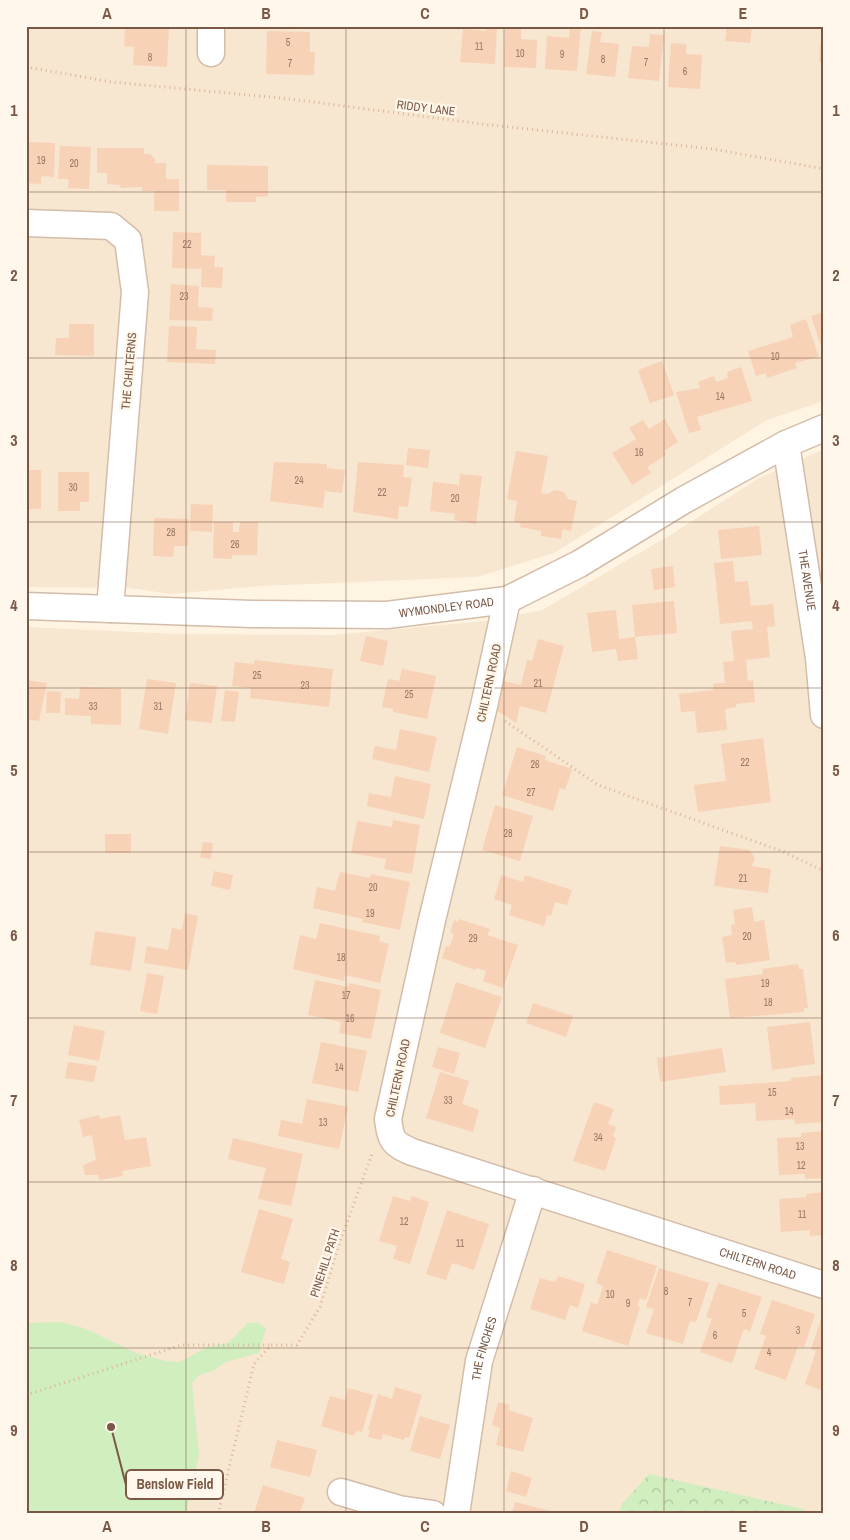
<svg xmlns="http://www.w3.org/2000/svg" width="850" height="1540" font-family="'Archivo Narrow',sans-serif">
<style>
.residential{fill:#f7e6d0}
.forest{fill:url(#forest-crowns)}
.park{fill:#d1eebf}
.building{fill:#f7d2b7}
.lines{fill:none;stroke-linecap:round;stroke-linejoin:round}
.minor-casing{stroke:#d3bdaa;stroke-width:29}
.path{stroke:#dcb59a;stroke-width:3;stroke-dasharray:1 4;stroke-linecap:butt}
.minor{stroke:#fff;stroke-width:26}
.grid{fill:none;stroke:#795946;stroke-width:1;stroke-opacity:0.55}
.labels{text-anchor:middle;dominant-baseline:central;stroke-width:4.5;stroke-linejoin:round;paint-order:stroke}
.number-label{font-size:10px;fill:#987762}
.street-label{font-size:12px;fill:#795946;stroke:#fff7eb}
.leader{fill:none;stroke:#795946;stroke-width:2}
.callout-dot{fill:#795946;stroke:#fff7eb;stroke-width:2}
.callout{fill:#fff7eb;stroke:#795946;stroke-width:2}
.callout-label{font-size:14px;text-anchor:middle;font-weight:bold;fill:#795946}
.neatline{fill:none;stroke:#795946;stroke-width:2}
.grid-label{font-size:16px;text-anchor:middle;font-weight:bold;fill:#795946}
</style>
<defs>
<pattern id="forest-crowns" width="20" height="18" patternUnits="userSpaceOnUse" patternTransform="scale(1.25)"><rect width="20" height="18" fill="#d1eebf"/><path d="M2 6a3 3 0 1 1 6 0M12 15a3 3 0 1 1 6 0" fill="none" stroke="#aec49d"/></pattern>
</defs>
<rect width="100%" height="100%" fill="#fff4e2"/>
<path class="residential" d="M26 26H824V401L767 420 554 553 477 577 262 586 171 594 130 588 26 587Z
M824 449V1514H26V627L177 634 332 635 486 621 542 610 672 534 759 478Z"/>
<path class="forest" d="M649 1474 803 1509 808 1514H618L622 1504Z"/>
<path class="park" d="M60 1322 84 1328 136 1353 166 1361 180 1362 207 1347 228 1343 248 1323H258L266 1328 259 1353 226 1362 213 1371 199 1375 192 1383 199 1455 186 1514H26V1323Z"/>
<path class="building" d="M125 26H169L167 67 133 65 134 47 124 46Z
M486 26H497L495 64 460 62 463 29 486 31Z
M505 26H521V39L537 40 536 68 504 67Z
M570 26H581L577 71 545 69 547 36 569 38Z
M727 26H752L750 43 725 41Z
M267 31 310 32V52H315L314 75 266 74Z
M592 31 602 32 600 42 619 44 615 77 586 74Z
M650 34 664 35 659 81 628 78 632 46 649 47Z
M671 43 686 44V54L702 55 700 89 668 87Z
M820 43H824V62H819Z
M26 142 55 143 54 177 41 176V184L26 183Z
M60 146 91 147 89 189 68 188 69 179H58Z
M97 148H144V154H150L155 159V163H166V179H179V211H154V191H142V187L121 188 120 185 107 184V173H97Z
M207 165 268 166V196L256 197V202H226V190H207Z
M173 232 201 233V255L215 256 214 267H223L222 288 201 287 202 267 200 269 172 268Z
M171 284 199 286 198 307 213 308 212 321 169 320Z
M824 312V352H823L811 316Z
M806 319 819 357 795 363 797 368 767 378 766 373 756 376 748 351 793 337 790 325Z
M69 324H94V356L55 355 56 338H69Z
M169 326 197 327 196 349 216 350 215 364 167 362Z
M662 361 674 395 650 403 638 370Z
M741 367 752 401 697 417 701 430 689 433 676 392 700 388 698 382 714 376 716 382 728 378 727 372Z
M665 419 678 442 664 451 666 455 647 467 651 473 632 485 612 453 636 439 629 428 643 420 649 429Z
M408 448 430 450 428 468 406 465Z
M516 451 548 456 541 493 548 494 554 490 564 492 568 499 577 501 571 531 563 529 561 539 541 536V531L520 527 521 523 514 522 517 501 507 499Z
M274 462 327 464V468L345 470 342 493 325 491 323 508 270 501Z
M358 462 404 465 403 477 412 478 408 507 399 506 398 519 353 512Z
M26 470H41V509H26Z
M58 472H89V502H80V511H58Z
M460 474 482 476 476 524 454 520 455 514 430 511 433 482 459 485Z
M191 504 213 505 212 532 190 531Z
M154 518 189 519 188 546H174L173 557 153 556Z
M214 522H233V532H239L240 522H258L257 555H232V559L213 558Z
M759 526 762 555 721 559 718 530Z
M733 561 735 582 748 581 751 606 773 604 775 626 767 627 770 657 746 660 748 681 753 680 755 702 736 704V707L725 709 727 730 697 733 695 711 681 712 679 694 713 690V684L725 683 723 662 734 661 731 631 753 629 752 621 720 624 714 563Z
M673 566 675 587 654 590 651 569Z
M674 601 677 633 635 637 632 605Z
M616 610 619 639 635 637 638 659 618 661 616 649 592 652 587 613Z
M366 636 388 641 383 666 360 661Z
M538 639 564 646 546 713 520 706 516 723 496 710 504 681 521 685 527 660 532 661Z
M254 660 333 669 329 707 250 698 251 688 232 686 235 662 254 664Z
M402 669 436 676 427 719 393 712V709L382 707 388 679 399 681Z
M147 679 176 683 168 734 139 729Z
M26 680 47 683 39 721 26 719Z
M190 683 217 686 212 723 185 720Z
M80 687 121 689V725L91 724V716L65 715V698L79 699Z
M225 690 239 692 235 722 221 721Z
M47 691 61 692 60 713H46Z
M400 729 437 737 429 772 372 759 375 746 396 750Z
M763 738 771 802 698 812 694 785 726 781 721 744Z
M517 747 546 756 545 760 572 769 565 790 560 788 553 811 502 795Z
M395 776 431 784 424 819 367 806 369 793 391 797Z
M495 805 533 816 520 861 482 850Z
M393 820 420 825 412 874 384 869 386 859 351 853 357 821 392 827Z
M105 834H131V853H105Z
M203 842 213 843 211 859 200 857Z
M720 846 750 850 755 859 751 866 771 869 768 893 714 886Z
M214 871 233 875 230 890 211 886Z
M340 872 370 878 371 874 410 882 400 930 362 922 363 919 313 908 317 887 335 891Z
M501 875 523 882 525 875 572 890 567 905 555 902 551 916 547 915 544 926 509 915 512 905 494 899Z
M752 907 754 922 764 920 770 960 736 965V962L726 963 722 937 732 935 731 925 735 924 733 910Z
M185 913 198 916 188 970 144 963 147 946 168 950 172 928 182 930Z
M459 919 490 929 487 935 518 945 503 988 483 981 486 971 476 968 475 970 442 958 446 946 449 947 452 940 454 934 450 933 454 920 458 922Z
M320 923 380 936 379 941 389 944 380 983 345 975 344 981 293 969 300 935 316 939Z
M95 931 136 937 131 971 90 965Z
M798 964 799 969H803L808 1008H804V1012L730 1018 725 979 763 974 762 969Z
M147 973 164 976 157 1014 140 1011Z
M315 980 348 987 349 983 381 990 371 1039 339 1033 341 1022 308 1015Z
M456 982 502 997 485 1048 440 1033Z
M533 1003 573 1016 566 1037 526 1023Z
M810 1022 815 1064 772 1070 767 1027Z
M74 1025 105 1031 99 1061 68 1055Z
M321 1042 367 1051 358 1092 312 1083Z
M438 1047 460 1053 454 1074 432 1067Z
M722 1048 726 1072 660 1082 657 1058Z
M68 1062 97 1066 94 1082 65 1078Z
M440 1072 469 1081 462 1104 479 1110 473 1132 426 1118Z
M824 1075V1122L795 1124V1119L756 1121 755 1103 720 1105 719 1086 791 1081V1078Z
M307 1099 348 1107 339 1149 278 1136 281 1120 302 1124Z
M594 1102 614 1109 608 1124 616 1127 613 1136 616 1138 605 1171 573 1161Z
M99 1115 100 1119 120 1115 125 1140 146 1137 151 1166 122 1171 123 1176 99 1180 98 1175H85L83 1165 96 1160 92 1135 83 1137 79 1120Z
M824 1131V1178L805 1179V1174L779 1175 777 1138 801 1137V1133Z
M233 1138 303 1154 291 1206 258 1199 266 1168 228 1159Z
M824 1192V1235L810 1236V1230L781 1232 779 1199 806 1197V1194Z
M393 1196 410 1201 412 1196 429 1202 410 1264 393 1259 397 1246 379 1241Z
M259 1209 293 1219 281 1259 290 1262 284 1284 241 1272Z
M447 1210 489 1224 474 1270 452 1263 446 1280 426 1274Z
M607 1250 657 1266 646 1300 640 1298 637 1306 640 1307 628 1346 582 1331 591 1302 597 1305 603 1286 596 1283Z
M659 1268 709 1283 696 1322 690 1321 683 1344 646 1333 654 1309 646 1307Z
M558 1276 585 1284 578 1308 570 1305 565 1320 530 1309 540 1278 555 1282Z
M718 1283 762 1297 750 1331 744 1329 732 1363 700 1352 712 1319 706 1317Z
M772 1300 815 1314 804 1348 798 1346 786 1380 754 1369 766 1336 760 1334Z
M823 1313H824V1391L805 1384 816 1351 811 1349Z
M395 1387 422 1395 409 1438 405 1437 404 1440 383 1434 381 1440 368 1437 370 1430H368L378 1394 392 1399Z
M348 1388 373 1395 362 1432 356 1431 354 1436 321 1426 330 1396 345 1400Z
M498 1402 510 1405 508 1410 533 1418 523 1452 496 1445 500 1428 492 1425Z
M420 1416 450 1425 440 1459 410 1451Z
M277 1440 317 1450 310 1477 270 1467Z
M511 1471 532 1478 526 1497 506 1491Z
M263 1485 305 1498 299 1514 254 1513Z
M515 1502 550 1511 549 1514H512Z"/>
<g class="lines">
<g class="minor-casing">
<g id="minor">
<path d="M211 26V53"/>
<path d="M26 223 111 226 128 240 135 292 110 609"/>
<path id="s1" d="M786 444 819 658 824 715"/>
<path id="s2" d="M507 600 484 706 432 920 388 1119C391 1141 392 1143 412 1152L824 1285"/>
<path id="s3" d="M26 606 252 614 387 615 507 600 579 564 684 500 786 444 824 428"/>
<path d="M341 1492 399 1509 433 1514"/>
<path id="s4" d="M456 1514 479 1361 533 1190"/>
</g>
</g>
<path class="path" d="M26 67 112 82 290 99 490 125 713 149 824 169
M505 721 598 785 784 852 824 871
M26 1395 182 1345H270
M218 1514 254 1364 271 1345H297L320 1307 340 1242 372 1154"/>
<use href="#minor" class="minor"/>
</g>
<path class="grid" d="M186 26V1514M346 26V1514M504 26V1514M664 26V1514M26 192H824M26 358H824M26 522H824M26 688H824M26 852H824M26 1018H824M26 1182H824M26 1348H824"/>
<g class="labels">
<g class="number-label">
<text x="288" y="42">5</text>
<text x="479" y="46">11</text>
<text x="520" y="53">10</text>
<text x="562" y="54">9</text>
<text x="150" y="57">8</text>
<text x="603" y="59">8</text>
<text x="646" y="62">7</text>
<text x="290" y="63">7</text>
<text x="685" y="71">6</text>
<text x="41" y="160">19</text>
<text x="74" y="163">20</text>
<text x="187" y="244">22</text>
<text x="184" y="296">23</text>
<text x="775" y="356">10</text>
<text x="720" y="396">14</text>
<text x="639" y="452">16</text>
<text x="299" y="480">24</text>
<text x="73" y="487">30</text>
<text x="382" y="492">22</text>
<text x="455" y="498">20</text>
<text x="171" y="532">28</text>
<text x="235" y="544">26</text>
<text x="257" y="675">25</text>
<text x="538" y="683">21</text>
<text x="305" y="685">23</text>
<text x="409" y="694">25</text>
<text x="93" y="706">33</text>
<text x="158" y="706">31</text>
<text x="745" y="762">22</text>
<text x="535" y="764">26</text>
<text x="531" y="792">27</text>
<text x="508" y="833">28</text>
<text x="743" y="878">21</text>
<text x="373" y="887">20</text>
<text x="370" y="913">19</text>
<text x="747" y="936">20</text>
<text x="473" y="938">29</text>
<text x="341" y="957">18</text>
<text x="765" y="983">19</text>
<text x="346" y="995">17</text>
<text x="768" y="1002">18</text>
<text x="350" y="1018">16</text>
<text x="339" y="1067">14</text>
<text x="772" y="1092">15</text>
<text x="448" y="1100">33</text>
<text x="789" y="1111">14</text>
<text x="323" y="1122">13</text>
<text x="598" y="1137">34</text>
<text x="800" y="1146">13</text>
<text x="801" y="1165">12</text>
<text x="802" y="1214">11</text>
<text x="404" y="1221">12</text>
<text x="460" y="1243">11</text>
<text x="666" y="1291">8</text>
<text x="610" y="1294">10</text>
<text x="690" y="1302">7</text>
<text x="628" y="1303">9</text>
<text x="744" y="1313">5</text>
<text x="798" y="1330">3</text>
<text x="715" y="1335">6</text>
<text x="769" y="1352">4</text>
</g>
<g class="street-label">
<text transform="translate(426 108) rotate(7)">RIDDY LANE</text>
<text transform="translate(129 371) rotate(-85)">THE CHILTERNS</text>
<text stroke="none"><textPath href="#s1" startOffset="138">THE AVENUE</textPath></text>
<text stroke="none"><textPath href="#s3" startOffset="421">WYMONDLEY ROAD</textPath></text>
<text transform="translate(489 683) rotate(-78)">CHILTERN ROAD</text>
<text transform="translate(398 1078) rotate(-78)">CHILTERN ROAD</text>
<text transform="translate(325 1263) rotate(-72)">PINEHILL PATH</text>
<text stroke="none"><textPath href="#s2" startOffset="940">CHILTERN ROAD</textPath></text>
<text stroke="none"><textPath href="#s4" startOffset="168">THE FINCHES</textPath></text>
</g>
</g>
<path class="leader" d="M111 1427L126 1485"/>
<circle class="callout-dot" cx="111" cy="1427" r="5"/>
<rect class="callout" x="126" y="1470" width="97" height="29" rx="5"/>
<g class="callout-label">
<text x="175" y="1489">Benslow Field</text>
</g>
<rect width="850" height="1540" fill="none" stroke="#fff7eb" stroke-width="55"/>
<rect x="28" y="28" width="794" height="1484" class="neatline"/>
<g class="grid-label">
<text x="107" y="19">A</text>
<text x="266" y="19">B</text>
<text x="425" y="19">C</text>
<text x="584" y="19">D</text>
<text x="743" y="19">E</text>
<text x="14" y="116">1</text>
<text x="836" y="116">1</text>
<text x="14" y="281">2</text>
<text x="836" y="281">2</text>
<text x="14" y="446">3</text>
<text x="836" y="446">3</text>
<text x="14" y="611">4</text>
<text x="836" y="611">4</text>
<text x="14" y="776">5</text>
<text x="836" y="776">5</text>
<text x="14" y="941">6</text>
<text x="836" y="941">6</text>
<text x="14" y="1106">7</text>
<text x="836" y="1106">7</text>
<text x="14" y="1271">8</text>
<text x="836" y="1271">8</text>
<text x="14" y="1436">9</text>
<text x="836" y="1436">9</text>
<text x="107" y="1532">A</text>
<text x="266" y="1532">B</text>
<text x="425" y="1532">C</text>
<text x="584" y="1532">D</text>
<text x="743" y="1532">E</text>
</g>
</svg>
